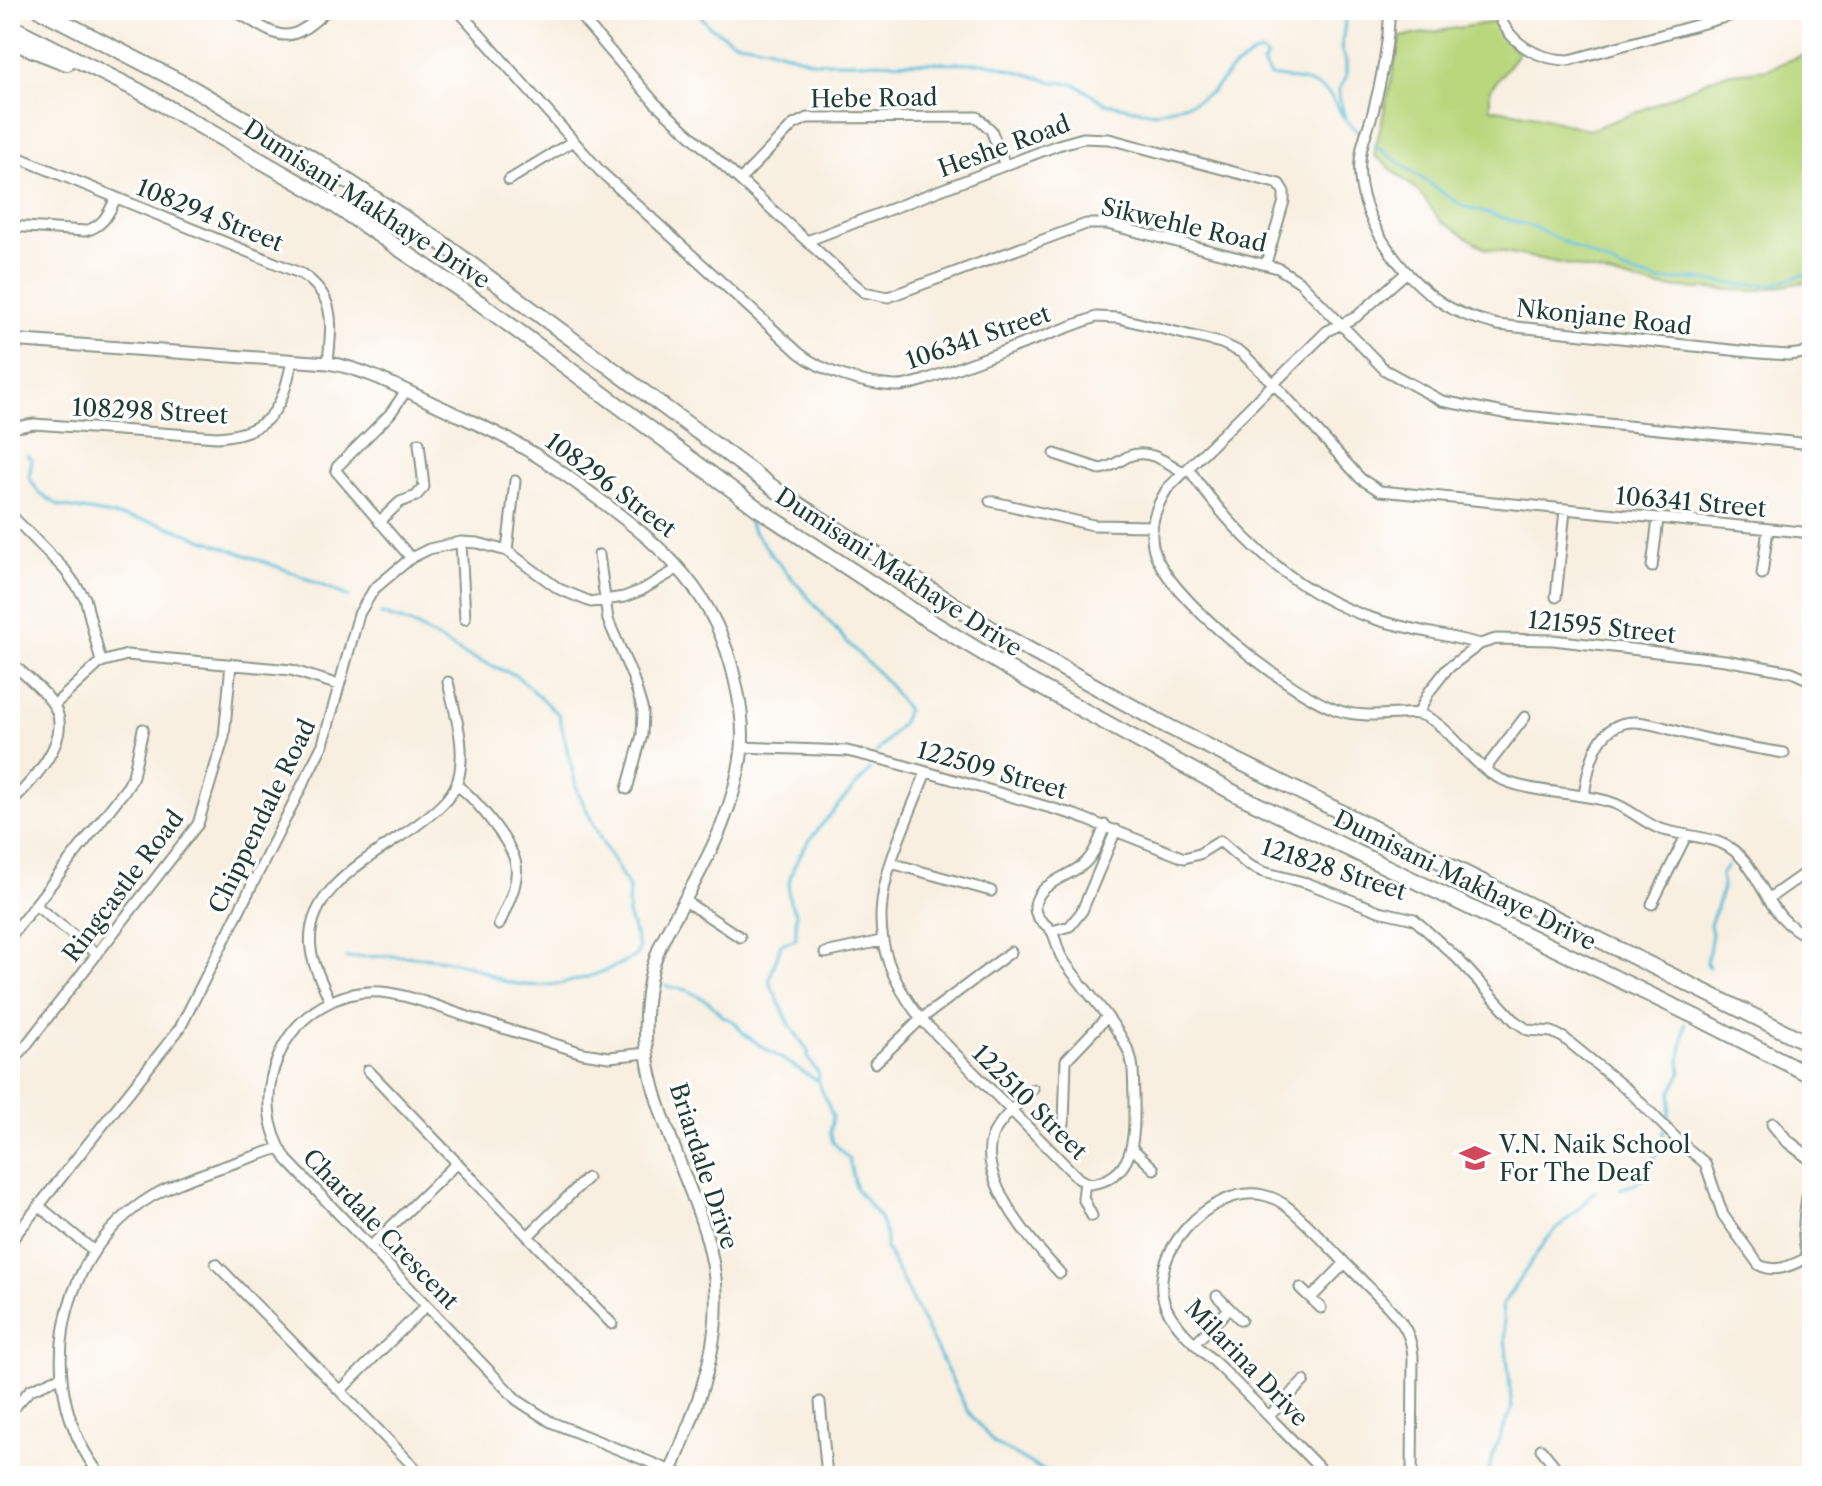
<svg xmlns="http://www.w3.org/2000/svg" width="1822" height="1486" font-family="'Libre Caslon Text',serif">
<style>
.green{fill:#b9d77d;stroke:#6c8a58;stroke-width:2}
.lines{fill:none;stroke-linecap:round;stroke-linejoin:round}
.stream{stroke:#59bcd7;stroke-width:3}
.minor-casing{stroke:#8c968a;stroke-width:13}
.tertiary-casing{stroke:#8c968a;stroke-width:15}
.primary-casing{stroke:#8c968a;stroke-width:18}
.minor{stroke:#fff;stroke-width:9}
.tertiary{stroke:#fff;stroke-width:11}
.primary{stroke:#fff;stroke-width:14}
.labels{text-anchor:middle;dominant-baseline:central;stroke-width:6;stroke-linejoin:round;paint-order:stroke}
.street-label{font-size:24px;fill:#1f3d34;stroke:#fff}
.poi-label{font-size:24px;fill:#1f3d34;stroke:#fff;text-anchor:start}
</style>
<rect width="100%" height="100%" fill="#fff"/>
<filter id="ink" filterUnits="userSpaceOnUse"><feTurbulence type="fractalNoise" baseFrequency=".0125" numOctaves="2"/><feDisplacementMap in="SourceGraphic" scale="16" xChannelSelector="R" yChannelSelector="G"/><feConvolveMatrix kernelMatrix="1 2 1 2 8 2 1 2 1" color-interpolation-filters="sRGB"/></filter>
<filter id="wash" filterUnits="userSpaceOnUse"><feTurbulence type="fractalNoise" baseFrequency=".006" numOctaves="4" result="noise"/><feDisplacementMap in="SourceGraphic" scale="32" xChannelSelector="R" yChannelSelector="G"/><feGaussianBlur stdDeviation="1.8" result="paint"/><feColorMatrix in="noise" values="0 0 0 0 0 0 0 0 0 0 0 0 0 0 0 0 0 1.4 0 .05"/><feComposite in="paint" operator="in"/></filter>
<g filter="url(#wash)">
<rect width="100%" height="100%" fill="#f8efe0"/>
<path class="green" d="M1494 22 1502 36 1519 52 1490 90V108L1542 117 1589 130 1637 112 1723 74 1768 69 1812 51V281L1753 291 1656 287 1565 264 1484 248 1441 221 1418 191 1374 155 1401 37Z"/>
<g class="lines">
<path class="stream" d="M696 10 709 26 733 41 767 47 814 62 988 63 1054 82 1075 84 1105 103 1154 113 1194 102 1212 92 1230 71 1253 54 1261 52 1267 57 1263 64 1270 76C1288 79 1313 80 1328 93 1334 99 1339 112 1346 120
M1347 10 1341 49 1346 61V77L1339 90V97L1346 120 1357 131
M1374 145 1462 206 1531 226 1626 272 1659 281 1695 279 1740 285 1774 284 1812 272
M27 455 32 460 29 477 39 493 60 506 158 523 289 571 349 597
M748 519C749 530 764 542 770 553L846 641 886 681 907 710 901 724 877 752
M346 958C388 955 433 954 473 967 485 971 495 979 507 982 552 993 597 977 636 956L639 948 628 914 629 888 601 840 577 790 559 715 517 676 466 655 412 624 381 614
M1709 967 1707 963 1712 934 1710 925 1723 888 1721 875 1727 865
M666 986 687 990 709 1002 722 1016 735 1022 743 1033 761 1046 818 1081 833 1117 830 1132 833 1142 849 1159 856 1189 880 1218 886 1236V1248L967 1410 994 1443 1037 1467 1059 1476
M818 1081 819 1074 808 1059V1051L790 1025 769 981 781 944 796 939V912C763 873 846 799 870 770
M1668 1125 1671 1092 1681 1073 1680 1060 1685 1023
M1620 1189 1635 1184 1647 1177 1652 1161 1660 1150 1664 1131
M1491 1476 1489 1469 1496 1446 1512 1409 1502 1305 1547 1239 1595 1192"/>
</g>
</g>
<g filter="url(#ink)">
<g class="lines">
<g class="minor-casing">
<path id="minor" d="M233 10C279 35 284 51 327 10
M458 10 600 171 799 353C823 372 863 384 894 386 904 387 915 383 925 380L1096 317 1118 318 1221 343 1242 353 1275 385 1361 479 1380 491 1812 533
M575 10 655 103 844 275 864 292 888 297 1086 224H1107L1278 268 1300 282 1385 370 1442 401 1514 415 1812 444
M1390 10C1388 45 1382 79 1373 112 1369 126 1363 139 1361 153 1351 210 1400 278 1447 306 1463 316 1481 320 1498 325L1759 353 1789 355 1812 352
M1497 10C1508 43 1537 60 1570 60L1751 10
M10 154 302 274C338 298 331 326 328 363
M509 180 573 141
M740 180 793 125 807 118 977 117 991 130 1005 165
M10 226 85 231C104 226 108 214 116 198
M807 241 1058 145 1083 138 1109 139 1279 184 1284 192V201L1266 263
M1407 272 1356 317 1327 331 1167 489C1156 507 1149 524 1153 546 1161 594 1289 692 1334 709 1354 717 1378 715 1400 714 1405 714 1413 713 1418 714 1446 720 1468 761 1493 775 1524 794 1575 791 1610 802 1628 807 1641 821 1658 828 1679 836 1703 835 1723 844 1764 863 1760 918 1812 938
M406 391 390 414 337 467 336 471 411 558
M10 428 34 424 217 437C271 433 282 409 292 361
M1055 454 1100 469C1111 468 1119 461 1129 456 1148 448 1168 463 1183 472
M1188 468C1235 536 1296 596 1378 620 1411 630 1446 635 1480 644
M990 501 1093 525 1152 526
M10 514 65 570 85 598 101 662
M379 522 400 502 416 496 424 487 419 443
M461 542 465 619
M507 551 515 481
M599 555 608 620 633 678 643 711 642 735 627 789
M1652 567 1658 519
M1762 574 1768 529
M1556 597 1565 510
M10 661C24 675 44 689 54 706 74 738 31 783 10 803
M54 705 101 662 127 655 291 670 339 685
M1418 714 1429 692 1447 669 1480 644 1496 639 1553 640 1725 660 1792 672 1812 681
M742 747 847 751 892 762 1075 815 1184 858 1199 854 1220 841 1248 865 1263 872 1307 883 1379 911 1414 919 1458 959 1515 1021 1528 1030 1552 1032 1564 1038 1629 1091 1681 1143 1705 1163 1723 1215 1759 1265C1776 1274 1792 1265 1809 1257
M1485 769 1525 717
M926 772C889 868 849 927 921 1019L1079 1179 1090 1184C1138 1178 1134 1132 1134 1096 1133 1080 1135 1063 1127 1048 1112 1017 1082 988 1062 958 1057 950 1056 937 1051 930 1044 922 1034 918 1035 906 1037 883 1071 876 1085 863 1095 853 1100 839 1105 825
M456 785C474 796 513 844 516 865 519 885 506 907 499 925
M1584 796C1588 766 1597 720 1636 722 1655 723 1673 731 1692 735 1722 743 1753 748 1784 753
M891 863 991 891
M1768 899 1812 868
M685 901 740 937
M1652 904 1686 836
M35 905 97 954
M1052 931 1070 926 1082 911 1116 830
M10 937 128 786 133 776 143 729
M825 953 881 941
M330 1001C323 984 313 967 311 949 303 888 376 855 417 825 433 813 452 799 458 780 467 747 455 714 448 682
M647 1053 609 1057 583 1053C546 1041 508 1030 471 1018 444 1009 416 997 389 993 342 986 297 1013 279 1055 263 1090 266 1128 287 1160L517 1400 551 1422 684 1476
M875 1063 921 1019 1011 952
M10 1066 198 824 224 737 231 664
M368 1070 612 1324
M1033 1089C1021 1101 998 1121 992 1137 977 1180 1033 1244 1060 1273
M1064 1124 1066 1060 1106 1018
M1133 1149 1154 1169
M1085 1182 1083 1198 1092 1216
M39 1206 94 1251
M528 1236 587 1178
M10 1242 180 1028 323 744 359 614 374 589 411 558 429 549 461 542 478 543 507 551 559 589 591 602 624 597 642 590 679 568
M370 1247 457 1163
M216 1264 423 1476
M1300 1288 1321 1308
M1217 1296 1241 1320
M1311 1298 1345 1263
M1195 1343 1229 1309
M341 1390 426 1306
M820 1402 827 1476
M10 1412 30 1390 60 1377
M1269 1416 1304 1381
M1541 1449 1563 1476
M101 1476C34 1391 54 1263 143 1202 176 1179 240 1162 279 1148
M1327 1476C1293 1441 1259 1406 1225 1372 1206 1353 1179 1333 1167 1309 1142 1257 1211 1184 1263 1195 1273 1197 1282 1202 1290 1209 1312 1227 1331 1249 1351 1269 1367 1286 1387 1303 1401 1322 1409 1333 1412 1343 1413 1356L1412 1476"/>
</g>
<g class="tertiary-casing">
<path id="tertiary" d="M10 340 328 363C368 369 405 391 443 408 472 422 502 434 529 451 553 465 575 482 597 498 666 549 716 593 735 680 740 701 744 726 742 748 736 803 713 849 687 896 676 916 663 935 656 957 646 985 643 1024 647 1053 651 1091 670 1135 683 1172 693 1197 704 1223 710 1250 730 1330 699 1402 669 1476
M1773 1124 1786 1140 1812 1160
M1812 1175C1808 1197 1798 1242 1812 1261"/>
</g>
<g class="primary-casing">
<path id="primary" d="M40 10 192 88 320 163 438 240 779 492 995 631 1169 727 1812 1045
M10 26 139 91 312 190 480 303 757 508 915 612 1026 679 1238 795 1698 1018 1812 1076
M10 41 67 63"/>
</g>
<use href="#minor" class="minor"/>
<use href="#tertiary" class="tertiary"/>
<use href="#primary" class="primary"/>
</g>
</g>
<defs>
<g id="school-bare" transform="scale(2.4)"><path d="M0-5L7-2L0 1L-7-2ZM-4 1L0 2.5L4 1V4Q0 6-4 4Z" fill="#d1495b" stroke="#fff" stroke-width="2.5" paint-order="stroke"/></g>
</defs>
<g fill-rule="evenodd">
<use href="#school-bare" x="1475" y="1158"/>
</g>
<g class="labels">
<g class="street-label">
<text transform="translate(874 98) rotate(-1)">Hebe Road</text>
<text transform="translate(1004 146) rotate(-20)">Heshe Road</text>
<text transform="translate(367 204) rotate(33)">Dumisani Makhaye Drive</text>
<text transform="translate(210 215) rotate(22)">108294 Street</text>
<text transform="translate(1184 225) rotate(13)">Sikwehle Road</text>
<text transform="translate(1604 317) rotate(6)">Nkonjane Road</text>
<text transform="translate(978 337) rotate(-19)">106341 Street</text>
<text transform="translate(150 411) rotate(3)">108298 Street</text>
<text transform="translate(611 485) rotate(37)">108296 Street</text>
<text transform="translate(1691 502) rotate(5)">106341 Street</text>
<text transform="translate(899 572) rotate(33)">Dumisani Makhaye Drive</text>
<text transform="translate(1602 627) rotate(6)">121595 Street</text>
<text transform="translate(992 770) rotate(16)">122509 Street</text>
<text transform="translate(262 816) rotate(-64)">Chippendale Road</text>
<text transform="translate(1334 869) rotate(18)">121828 Street</text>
<text transform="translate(1465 880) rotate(26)">Dumisani Makhaye Drive</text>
<text transform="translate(123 886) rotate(-53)">Ringcastle Road</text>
<text transform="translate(1030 1102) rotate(45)">122510 Street</text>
<text transform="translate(704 1166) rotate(72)">Briardale Drive</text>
<text transform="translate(381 1229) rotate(46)">Chardale Crescent</text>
<text transform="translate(1247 1363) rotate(46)">Milarina Drive</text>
</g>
<g class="poi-label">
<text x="1499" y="1144">V.N. Naik School<tspan x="1499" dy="28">For The Deaf</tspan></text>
</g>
</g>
<rect width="1822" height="1486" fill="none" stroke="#fff" stroke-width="40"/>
</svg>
